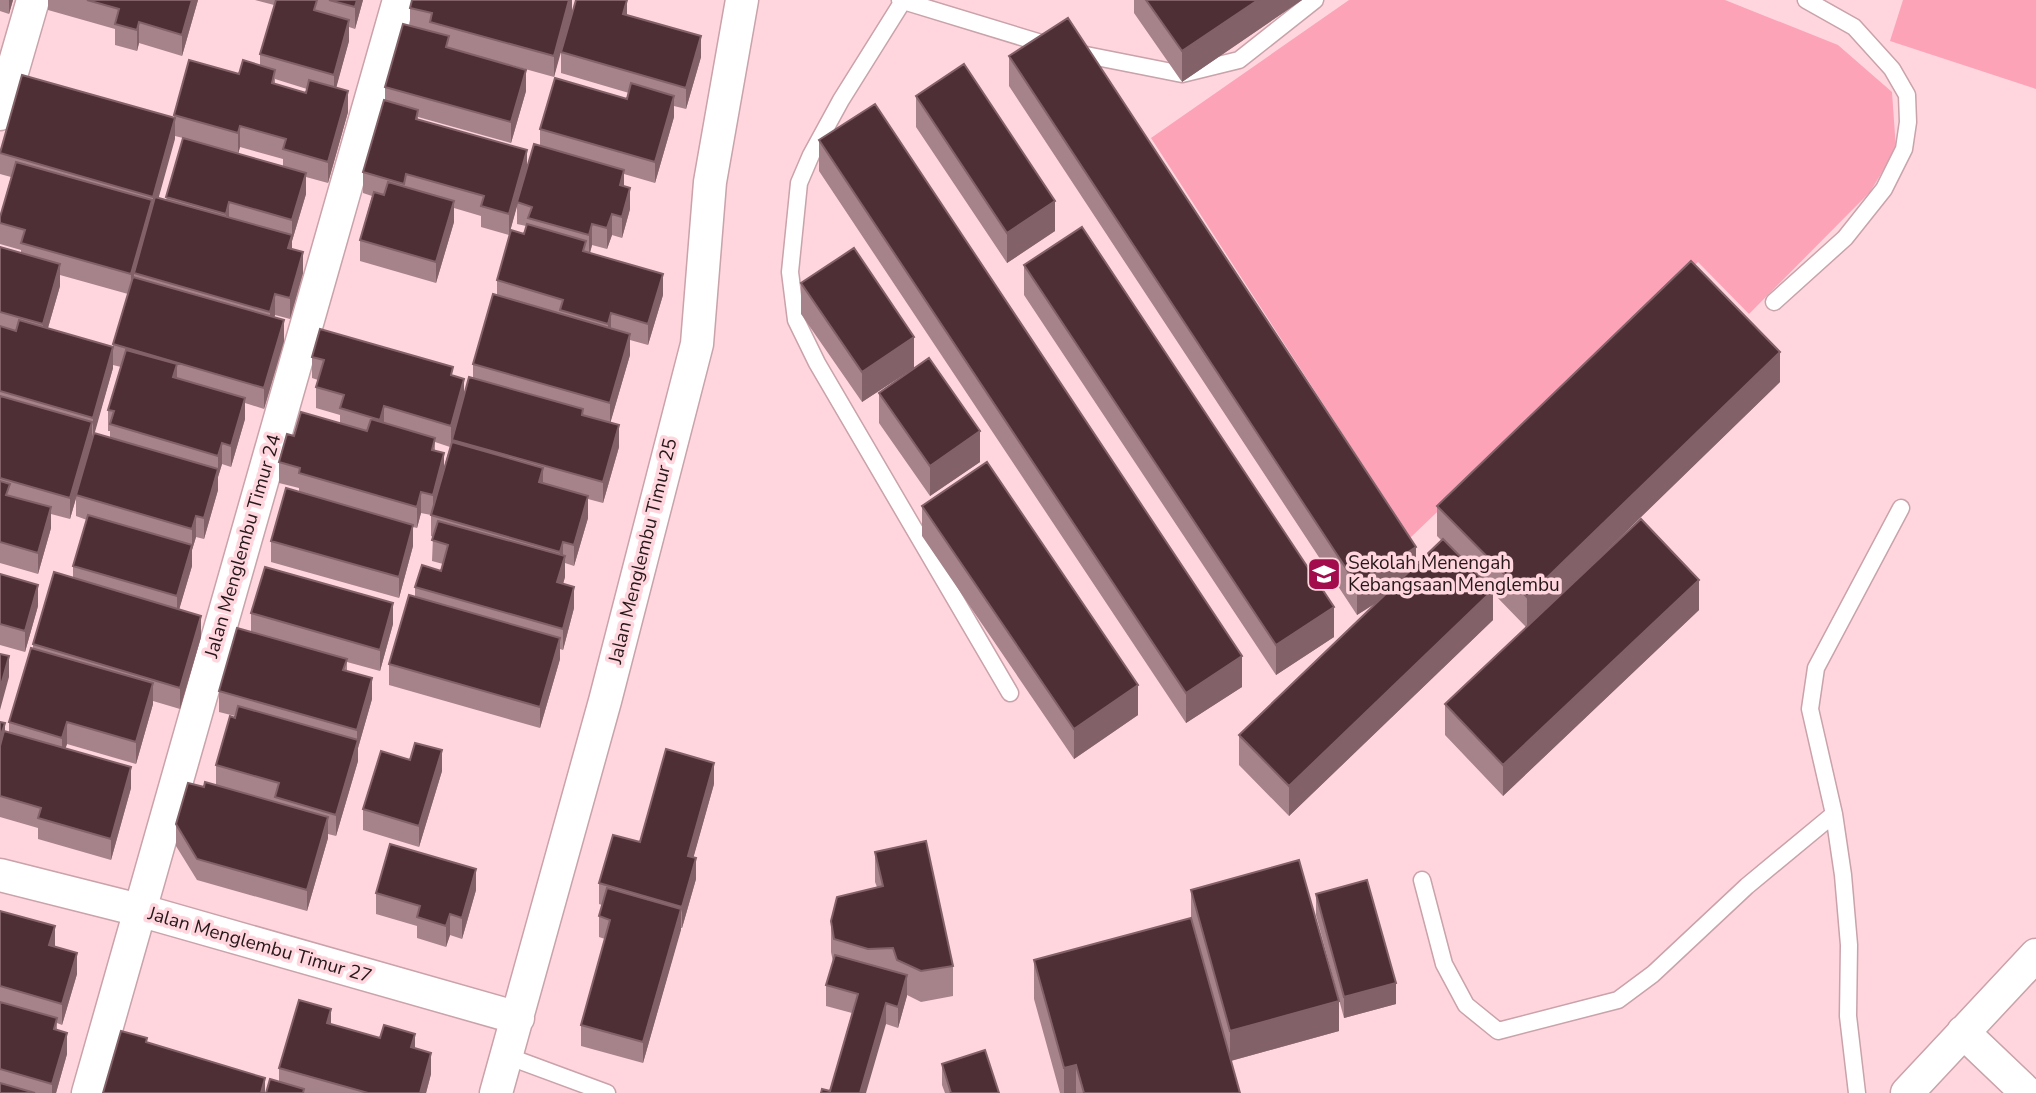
<svg xmlns="http://www.w3.org/2000/svg" width="2036" height="1093" font-family="'Nunito Sans',sans-serif">
<style>
.green{fill:#fca3b8}
.lines{fill:none;stroke-linecap:round;stroke-linejoin:round}
.service-casing{stroke:#c9a2aa;stroke-width:19}
.minor-casing{stroke:#c9a2aa;stroke-width:35}
.service{stroke:#fff;stroke-width:16}
.minor{stroke:#fff;stroke-width:32}
.wall{fill:#a6828a;fill-rule:evenodd}
.shaded-wall{fill:#836168}
.building{fill:#4e2f36;stroke:#836168;stroke-width:2}
.labels{text-anchor:middle;dominant-baseline:central;stroke-width:7;stroke-linejoin:round;paint-order:stroke}
.street-label{font-size:19px;fill:#25171a;stroke:#ffd6de}
.poi-label{font-size:19px;fill:#25171a;stroke:#ffd6de;text-anchor:start}
</style>
<rect width="100%" height="100%" fill="#ffd6de"/>
<path class="green" d="M1349 0H1725L1838 45 1892 92 1896 149 1870 192 1749 314 1698 262 1410 538 1151 138Z
M1903 0H2036V89L1890 41Z"/>
<g class="lines">
<g class="service-casing">
<path id="service" d="M900 0 1051 46
M903 1 841 100 811 155 799 183 790 272 796 320 817 363 1010 693
M1076 53 1182 74 1239 60 1315 0
M1774 302 1845 238 1884 189 1904 149 1908 122 1907 95 1892 69 1854 27 1806 0
M1422 880 1444 964 1466 1005 1498 1031 1618 1000 1653 974 1747 886 1834 814
M507 1056 607 1093
M1857 1093 1848 1016 1849 945 1843 875 1834 814 1810 709 1816 668 1901 508"/>
</g>
<g class="minor-casing">
<path id="minor" d="M0 114 33 0
M0 875 139 910 518 1018
M1963 1032 2027 1093
M88 1093 399 0
M496 1093 605 701 697 344 710 182 742 0
M1907 1093 2036 955"/>
</g>
<use href="#service" class="service"/>
<use href="#minor" class="minor"/>
</g>
<path class="wall" d="M0 0H13L9 14 0 11Z
M48 0H198L182 56 139 43 137 51 115 45V29L48 10Z
M255 0H363L355 29 349 27V41L336 87 348 112 328 183 306 177V194L292 241V249L303 273 290 319 275 315 274 317 284 341 264 409 245 403V419L231 467 222 464 218 477V490L204 539 196 537 192 550V566L179 609 201 637 180 709 153 701V704L136 764 67 744 65 748 131 788 111 860 38 839V828L0 817V722L5 731 9 732V722L33 649V644L73 578V566L87 520 76 516V498L70 519 51 514V528L38 574 0 563V247L21 253V250L0 244V217L11 177 0 174V151L174 118V115L239 74 260 65V54L274 5ZM275 79 307 89 306 93 275 84ZM175 136 183 138 166 200 158 198ZM240 147 283 159V166L238 154ZM60 275 128 294 113 344V365L121 367 108 410V431H110V438L94 433 113 368 48 328 60 286Z
M572 0 554 77 449 48 526 91 511 143 418 117V120L527 169 540 146V129L627 99 629 93 561 73V52L627 15 701 57 686 109 674 106V117L655 183 624 174V187L630 209 622 238 612 235 607 249 592 245 590 253 663 295 648 345 630 340V355L610 423 619 447 603 503 588 499V518L574 566 565 563V577L563 584 574 608 563 650 560 649V659L540 728 389 685V664L415 597V587L441 571 443 564 432 561 433 537 431 536V515L421 513 417 528 413 527V546L399 598 271 562V541L299 492V488L279 483V462L294 436 340 423V415L316 408V387L318 380 312 378V357L453 375 464 393 473 378V364L497 295V280L524 234 526 226 517 224V205L509 235 481 227V216L454 208V222L436 283 360 261V240L372 196 363 193V172L385 101V87L410 26V8ZM435 442 450 447 444 467 435 451Z
M1134 0H1302L1182 82 1134 13Z
M1009 56 1416 565 1441 540 1437 536V506L1780 382 1531 623 1699 610 1503 796 1445 735V704L1527 628 1493 593V620L1289 816 1239 765V735L1378 602 1357 615 1009 86Z
M916 96 1055 231 1007 263 916 127Z
M819 140 1242 687 1186 723 819 171Z
M1024 265 1334 637 1276 675 1024 295Z
M801 283 914 368 862 402 801 314Z
M879 393 980 462 930 496 879 423Z
M922 506 1138 715 1074 759 922 536Z
M0 574 38 606 25 652 0 645Z
M251 613 393 624 380 671 347 662V671L372 699 358 748V761L336 836 328 834V838L307 911 197 880 176 846V824L204 787 216 785V765L235 716 219 712V691L251 632Z
M442 771 419 847 363 830V809Z
M714 784 693 858 696 879 682 928H681L643 1063 581 1046V1025L605 939 599 937V916L602 905 599 904V883L640 842Z
M875 852 953 966V996L921 1002 907 995 898 1028 886 1024 830 1091 852 1013 826 1006V985L833 962 831 952V921L877 887 875 882Z
M476 890 462 939 450 935 446 947 417 938V926L376 914V893Z
M1191 890 1339 1031 1231 1061 1240 1093H1060L1034 999V960L1191 918Z
M1316 894 1396 1004 1344 1018 1316 915Z
M0 911 55 947 77 974 62 1025 57 1023V1030L67 1054 56 1093H0Z
M331 1024 415 1048 431 1074 426 1093H266L279 1082V1068Z
M942 1064 999 1093H945L942 1085Z"/>
<path class="shaded-wall" d="M9 0H13L9 14Z
M192 0H198L182 56V35Z
M357 0H363L355 29V7Z
M569 0H572V13L554 77V56Z
M627 0V20L623 14Z
M1258 0H1302L1182 82V51Z
M349 20V41L334 96V75Z
M139 22V43L137 51V30Z
M701 36V57L686 109V88Z
M526 70V91L511 143V122Z
M348 91V112L328 183V162Z
M674 96V117L655 183V162Z
M175 118V139L153 218V197Z
M240 126V147L238 154V133Z
M527 150V171L509 235V214Z
M624 170V191L620 185Z
M306 173V194L292 241V220Z
M630 188V209L622 238V217Z
M152 200V221L134 273V287L131 295V274Z
M454 201V222L436 283V262Z
M1055 201V231L1007 263V233Z
M229 202V223L226 235V214Z
M612 214V235L607 249V228Z
M592 224V245L589 256V235Z
M292 235V256L288 248Z
M303 252V273L290 319V298Z
M60 264V286L43 345V324Z
M663 274V295L648 345V324Z
M275 294V315L270 333V312Z
M611 313V334L608 345V324Z
M284 320V341L264 409V388Z
M630 334V355L610 424V403Z
M914 337V368L862 402V372Z
M113 347V368L93 439V418Z
M1780 352V382L1527 628V597Z
M177 364V385L173 377Z
M464 379V400L452 440 451 447V426Z
M245 398V419L231 467V446Z
M384 406V427L380 441V420Z
M92 422V443L70 519V498Z
M619 425V447L603 503V482Z
M980 431V462L930 496V466Z
M222 443V464L218 477V456Z
M444 453V474L433 516V495Z
M543 468V489L539 482Z
M218 469V490L204 539V518Z
M421 492V513L417 528V507Z
M588 496V518L574 566V545Z
M51 507V528L38 574V553Z
M196 516V537L192 550V566L177 617V596L192 545V529Z
M413 525V546L399 598V577Z
M563 542V562L565 556V577L557 603V582L560 573V552Z
M1416 547V577L1357 615V585Z
M1699 580V610L1503 796V765Z
M38 585V606L25 652V631Z
M574 587V608L563 650V629Z
M1493 590V620L1289 816V786Z
M393 603V624L380 671V650Z
M1334 607V637L1276 675V645Z
M201 616V637L180 709V688Z
M560 638V659L540 728V707Z
M9 656V677L0 710V689Z
M1242 656V687L1186 723V693Z
M372 678V699L358 748V761L336 836V815L357 743V730Z
M153 683V704L136 764V742Z
M1138 685V715L1074 759V729Z
M67 722V744L62 759V738Z
M5 723V744L0 759V738Z
M442 750V771L419 847V826Z
M714 763V784L688 877V856Z
M131 767V788L111 860V839Z
M328 817V838L307 911V890Z
M696 858V879L682 928V907Z
M476 869V890L462 939V918Z
M681 909V930L643 1063V1042Z
M450 914V935L446 947V926Z
M55 926V948L49 945Z
M77 953V974L62 1025V1004Z
M907 975V996L898 1028V1007Z
M1396 983V1004L1344 1018V997Z
M1339 1001V1031L1230 1061V1031Z
M886 1003V1024L866 1093H860Z
M331 1009V1030L327 1023Z
M67 1033V1054L56 1093H52V1084Z
M415 1034V1055L411 1047Z
M431 1053V1074L426 1093H420Z
M1076 1065V1093H1064V1068Z
M265 1078V1093H261Z"/>
<path class="building" d="M87 0H192L182 35 139 22 137 30 115 24 119 9Z
M276 0H317L314 10 349 20 334 75 260 54Z
M329 0H357L355 7Z
M412 0H569L554 56 430 22 432 13 410 8Z
M576 0H627L623 14 701 36 686 88 561 52Z
M1146 0H1258L1182 51Z
M1068 18 1416 547 1357 585 1009 56Z
M403 24 449 36 446 47 526 70 511 122 385 87Z
M189 60 239 74 243 60 275 70 272 83 306 93 309 80 348 91 328 162 283 149 286 139 240 126 238 133 174 115Z
M964 64 1055 201 1007 233 916 96Z
M22 75 175 118 153 197 0 153Z
M555 78 627 99 631 83 674 96 655 162 540 129Z
M384 100 418 110 416 119 527 150 509 214 481 206 484 196 406 174 404 184 363 172Z
M875 104 1242 656 1186 693 819 140Z
M183 138 306 173 292 220 229 202 226 214 166 197Z
M534 144 624 170 620 185 630 188 622 217 612 214 607 228 592 224 589 235 528 218 532 207 517 202Z
M16 162 152 200 131 274 21 243 25 230 0 223V217Z
M388 182 454 201 436 262 360 240 374 192 384 195Z
M155 197 292 235 288 248 303 252 290 298 275 294 270 312 134 273Z
M527 224 586 241 583 251 663 274 648 324 611 313 608 324 560 310 563 300 497 280 511 230 524 234Z
M1082 227 1334 607 1276 645 1024 265Z
M0 247 60 264 43 324 0 312Z
M854 248 914 337 862 372 801 283Z
M1691 261 1780 352 1527 597 1437 506Z
M133 277 284 320 264 388 113 344Z
M493 294 630 334 610 403 473 364Z
M19 320 113 347 93 418 0 391V326L16 331Z
M320 329 453 367 451 375 464 379 451 426 384 406 380 420 340 408 344 395 316 387 324 360 312 357Z
M126 350 177 364 173 377 245 398 231 446 222 443 218 456 110 424 114 411 108 410Z
M929 358 980 431 930 466 879 393Z
M469 377 583 409 582 415 619 425 603 482 452 440Z
M0 396 92 422 70 498 0 478Z
M301 412 367 431 371 419 435 438 432 450 444 453 433 495 421 492 417 507 299 473 300 468 279 462 287 434 294 436Z
M94 433 218 469 204 518 196 516 192 529 76 495Z
M452 442 543 468 539 482 588 496 574 545 563 542 560 552 431 515Z
M987 462 1138 685 1074 729 922 506Z
M0 481 10 484 6 495 51 507 38 553 0 542Z
M286 488 413 525 399 577 271 541Z
M88 515 192 545 177 596 73 566Z
M1641 519 1699 580 1503 765 1445 704Z
M438 521 565 556 557 582 574 587 563 629 415 587 422 565 441 571 448 545 432 540Z
M1443 539 1493 590 1289 786 1239 735Z
M265 567 393 603 380 650 251 613Z
M54 572 201 616 180 688 33 644Z
M0 574 38 585 25 631 0 624Z
M409 595 560 638 540 707 389 664Z
M237 628 347 659 343 670 372 678 357 730 219 691Z
M31 648 153 683 136 742 67 722 62 738 9 722Z
M0 654 9 656 0 689Z
M238 706 358 740 336 815 275 797 279 783 216 765 230 716 235 718Z
M0 722 5 723 0 738Z
M4 731 131 767 111 839 38 818 41 808 0 796V746Z
M415 743 442 750 419 826 363 809 381 751 410 760Z
M666 749 714 763 688 856 696 858 682 907 599 883 613 835 640 842Z
M205 782 328 817 307 890 197 859 176 824 188 783 204 787Z
M926 841 953 966 921 971 897 960 893 948 868 949 834 939 831 921 837 897 883 886 875 852Z
M390 844 476 869 462 918 450 914 446 926 417 917 420 906 376 893Z
M1299 860 1339 1001 1230 1031 1191 890Z
M1367 880 1396 983 1344 997 1316 894Z
M607 888 681 909 643 1042 581 1025 610 920 599 916Z
M0 911 55 926 49 945 77 953 62 1004 0 986Z
M1191 918 1240 1093H1084L1076 1065 1064 1068 1034 960Z
M835 955 907 975 898 1007 886 1003 860 1093H821L822 1089 830 1091 858 994 826 985Z
M299 1000 331 1009 327 1023 380 1038 384 1025 415 1034 411 1047 431 1053 420 1093H368L279 1068Z
M0 1002 57 1018 54 1029 67 1033 52 1084 0 1069Z
M121 1031 147 1038 146 1042 265 1078 261 1093H103Z
M985 1050 999 1093H951L942 1064Z
M270 1079 304 1089 303 1093H266Z
M0 1083 35 1093H0Z"/>
<defs>
<g id="school-square" transform="scale(1.75)"><rect x="-9" y="-9" width="18" height="18" rx="4" fill="#a20c4d" stroke="#ffd6de"/><path d="M0-5L7-2L0 1L-7-2ZM-4 1L0 2.5L4 1V4Q0 6-4 4Z" fill="#fff"/></g>
</defs>
<g fill-rule="evenodd">
<use href="#school-square" x="1324" y="574"/>
</g>
<g class="labels">
<g class="street-label">
<text transform="translate(243 546) rotate(-74)">Jalan Menglembu Timur 24</text>
<text transform="translate(643 551) rotate(-76)">Jalan Menglembu Timur 25</text>
<text transform="translate(260 945) rotate(16)">Jalan Menglembu Timur 27</text>
</g>
<g class="poi-label">
<text x="1348" y="563">Sekolah Menengah<tspan x="1348" dy="22">Kebangsaan Menglembu</tspan></text>
</g>
</g>
</svg>
